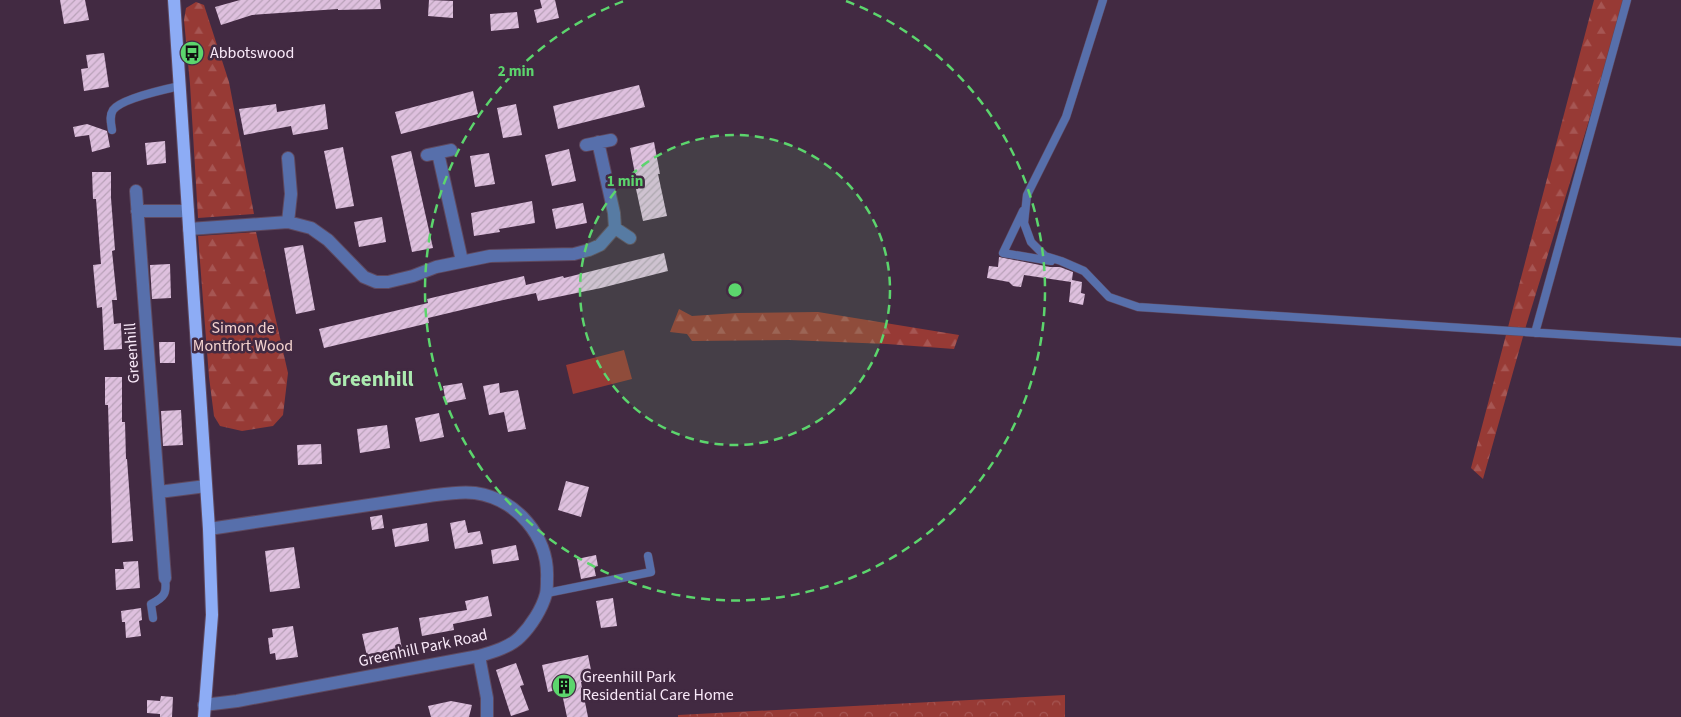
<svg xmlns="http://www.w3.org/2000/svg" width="1681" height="717" font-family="'Source Sans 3',sans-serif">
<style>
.grass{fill:#973a35}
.forest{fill:url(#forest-firs)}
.park{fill:url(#park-crowns)}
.building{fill:url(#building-hatch)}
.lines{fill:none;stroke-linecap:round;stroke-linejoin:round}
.service-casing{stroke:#5f495f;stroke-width:9}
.minor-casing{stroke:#5f495f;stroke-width:14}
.primary-casing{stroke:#5f495f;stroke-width:14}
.service{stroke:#576fab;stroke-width:8}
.minor{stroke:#576fab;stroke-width:12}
.primary{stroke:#8dacf5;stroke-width:12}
.ring{fill:none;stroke:#5cd56d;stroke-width:2.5;stroke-dasharray:9 6}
.labels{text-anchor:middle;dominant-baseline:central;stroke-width:5;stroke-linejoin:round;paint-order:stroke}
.poi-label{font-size:16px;fill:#f9e9f9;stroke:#422a42;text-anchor:start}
.park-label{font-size:16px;fill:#f4d3cf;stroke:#422a42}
.street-label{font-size:16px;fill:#f9e9f9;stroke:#422a42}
.district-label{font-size:21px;font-weight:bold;fill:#aceab0;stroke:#422a42}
.centre{fill:#5cd56d;stroke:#422a42;stroke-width:2.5}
.ring-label{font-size:15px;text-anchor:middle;font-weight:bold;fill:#5cd56d;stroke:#422a42;stroke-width:5;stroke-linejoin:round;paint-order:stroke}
</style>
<defs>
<pattern id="forest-firs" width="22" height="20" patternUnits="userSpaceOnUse" patternTransform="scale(1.25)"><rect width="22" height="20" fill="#973a35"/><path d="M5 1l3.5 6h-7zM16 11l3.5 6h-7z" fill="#a65653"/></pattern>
<pattern id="park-crowns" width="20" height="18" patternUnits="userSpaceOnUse" patternTransform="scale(1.25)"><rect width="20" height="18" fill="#973a35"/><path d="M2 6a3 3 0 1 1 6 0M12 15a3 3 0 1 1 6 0" fill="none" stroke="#a65653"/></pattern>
<pattern id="building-hatch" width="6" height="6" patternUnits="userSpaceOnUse" patternTransform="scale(1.25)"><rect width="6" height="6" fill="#dec0de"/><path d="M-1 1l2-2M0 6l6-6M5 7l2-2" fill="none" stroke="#b9a2b9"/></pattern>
</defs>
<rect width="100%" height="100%" fill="#422a42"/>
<path class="grass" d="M624 350 632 379 573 394 566 365Z"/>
<path class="forest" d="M1594 0H1623L1594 104 1526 326 1483 479 1471 468Z
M196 2 204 5 229 82 254 214 198 218 190 84 184 20 186 8Z
M256 232 288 373 283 415 273 426 242 431 220 426 214 416 209 377 198 236Z
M679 309 692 316 737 313 818 312 959 335 954 349 887 344 789 340 692 341 687 334 670 332Z"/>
<path class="park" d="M1065 695V717H678V715Z"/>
<path class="building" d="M60 0H85L89 20 64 24Z
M240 0H380L381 9 338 10V9L252 15 221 25 215 7Z
M429 0 453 1V18L428 16Z
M540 0H555L559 18 537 23 534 10 542 8Z
M517 12 519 28 491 31 490 14Z
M104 53 109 87 84 91 81 69 88 68 86 55Z
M639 85 645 107 558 129 553 106Z
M473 91 478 114 401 134 395 112Z
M276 104 277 112 325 104 328 129 293 135 291 126 244 135 239 109Z
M516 104 522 135 503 138 497 108Z
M87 124 107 131 110 147 92 152 89 135 75 137 73 127Z
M165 141 166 163 147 165 145 143Z
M654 142 660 174H658L667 216 643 221 636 189H638L630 148Z
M343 147 354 206 336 209 324 151Z
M569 149 576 181 552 186 545 155Z
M411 151 433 248 412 252 391 156Z
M489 153 495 184 475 187 470 156Z
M92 172H111V198L115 250 112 251 117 300H112L114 324 121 323 122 349 104 350 102 307 97 308 93 265 101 264 96 199H93Z
M532 201 535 223 499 229 500 232 474 236 471 213Z
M583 203 587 223 556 229 552 209Z
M382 217 386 242 359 247 354 222Z
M303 245 315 310 296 314 284 248Z
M664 253 668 271 601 288 538 301 536 293 499 301 428 318 429 323 324 348 319 329 428 303 427 299 524 276 526 285 563 276 564 278Z
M999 257 1050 267H1060L1073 272 1072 280 1082 282 1081 293 1085 294 1083 305 1069 302 1071 282 1024 275 1021 287 1013 286 1009 282 987 278 989 266 998 267Z
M170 264 171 298 152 299 150 265Z
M159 342H175V363H160Z
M105 377H122V422H125L126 459H127L133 541 112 543 108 405H105Z
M462 383 466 399 446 403 443 386Z
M499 383 500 393 518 390 526 429 508 432 504 412 489 415 483 386Z
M181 410 183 445 163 446 161 411Z
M439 413 444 437 420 442 415 418Z
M387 425 390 448 360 453 357 429Z
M321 444 322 464 298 465 297 445Z
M566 481 589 487 581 517 558 510Z
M382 515 384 528 372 530 370 517Z
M465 520 468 533 480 531 483 544 455 549 450 523Z
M427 523 429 541 395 547 392 529Z
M516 545 519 560 493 564 491 550Z
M294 547 300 588 270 592 265 551Z
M596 555 598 566 594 567 596 576 581 579 577 559Z
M138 561 140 588 116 590 115 569H124L123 562Z
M488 596 492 616 453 624 454 630 422 636 419 618 467 610 465 601Z
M613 598 617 626 601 628 596 601Z
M141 608 142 620 139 621 141 636 126 638 125 622H122L121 611Z
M293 626 298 657 276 660 275 653 270 654 268 638 273 637 272 629Z
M398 627 402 649 367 656 362 634Z
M588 655 593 680 581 682 588 717H567L561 689 548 692 542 665Z
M516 663 524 685 520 686 529 710 511 716 496 670Z
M161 696 173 697 172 717H160V714L147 713V700L160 701Z
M451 701 472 705 469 717H431L428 706Z"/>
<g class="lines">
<g class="service-casing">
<path id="service" d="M1103 0 1066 117 1027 195 1024 223 1031 242 1045 256 1061 261 1084 271 1109 297 1138 307 1681 342
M112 130C111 123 109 116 113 110 121 99 166 89 180 86
M1023 211 1003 253 1051 261
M1535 333 1627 0
M547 593 651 572 648 556
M153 618 151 604C165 597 167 593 165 578"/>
</g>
<g class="minor-casing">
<path id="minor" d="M586 145 611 140
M438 153 462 261
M427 155 451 150
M136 191 165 578
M137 211H188
M288 222 291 194 288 158
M615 228 630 238
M189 229 288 222 311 228 328 240 364 277 376 282H388L413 276 436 267 490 256 574 254 589 250 600 245 615 228 614 213 598 142
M159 492 206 486
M479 656 487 698V717
M204 705 237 701 479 656C493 652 510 647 520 637 531 626 542 609 546 594 547 590 547 584 547 579 549 537 517 499 475 493 460 491 444 494 429 496L209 529"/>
</g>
<g class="primary-casing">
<path id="primary" d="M174 0 209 529 212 615 204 717"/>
</g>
<use href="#service" class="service"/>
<use href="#minor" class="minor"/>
<use href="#primary" class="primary"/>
</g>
<circle cx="735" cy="290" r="155" fill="#5cd56d" fill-opacity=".12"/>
<g class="ring">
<circle cx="735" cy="290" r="155"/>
<path d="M846 1A310 310 0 1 1 624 1"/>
</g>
<defs>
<g id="bus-disc" transform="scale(1.25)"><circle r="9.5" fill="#5cd56d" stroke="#422a42"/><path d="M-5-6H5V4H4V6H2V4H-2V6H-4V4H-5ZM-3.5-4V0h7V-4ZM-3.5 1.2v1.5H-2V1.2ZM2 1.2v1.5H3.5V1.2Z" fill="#111"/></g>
<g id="building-disc" transform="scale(1.25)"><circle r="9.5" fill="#5cd56d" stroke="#422a42"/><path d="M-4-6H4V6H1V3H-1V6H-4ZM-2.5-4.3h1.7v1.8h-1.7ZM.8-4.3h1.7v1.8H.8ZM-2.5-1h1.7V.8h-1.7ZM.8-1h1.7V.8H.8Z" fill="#111"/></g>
</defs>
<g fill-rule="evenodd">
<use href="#bus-disc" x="192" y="53"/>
<use href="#building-disc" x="564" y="686"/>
</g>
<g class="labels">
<g class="poi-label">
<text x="210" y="53">Abbotswood</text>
<text x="582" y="677">Greenhill Park<tspan x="582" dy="18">Residential Care Home</tspan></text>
</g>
<g class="park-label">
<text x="243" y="328">Simon de<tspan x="243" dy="18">Montfort Wood</tspan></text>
</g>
<g class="street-label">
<text transform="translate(132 353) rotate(-94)">Greenhill</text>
<text transform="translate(423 648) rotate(-12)">Greenhill Park Road</text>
</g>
<g class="district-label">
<text x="371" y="379">Greenhill</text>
</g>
</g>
<circle cx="735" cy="290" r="8" class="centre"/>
<g class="ring-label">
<text x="516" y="76">2 min</text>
<text x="625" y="186">1 min</text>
</g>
</svg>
